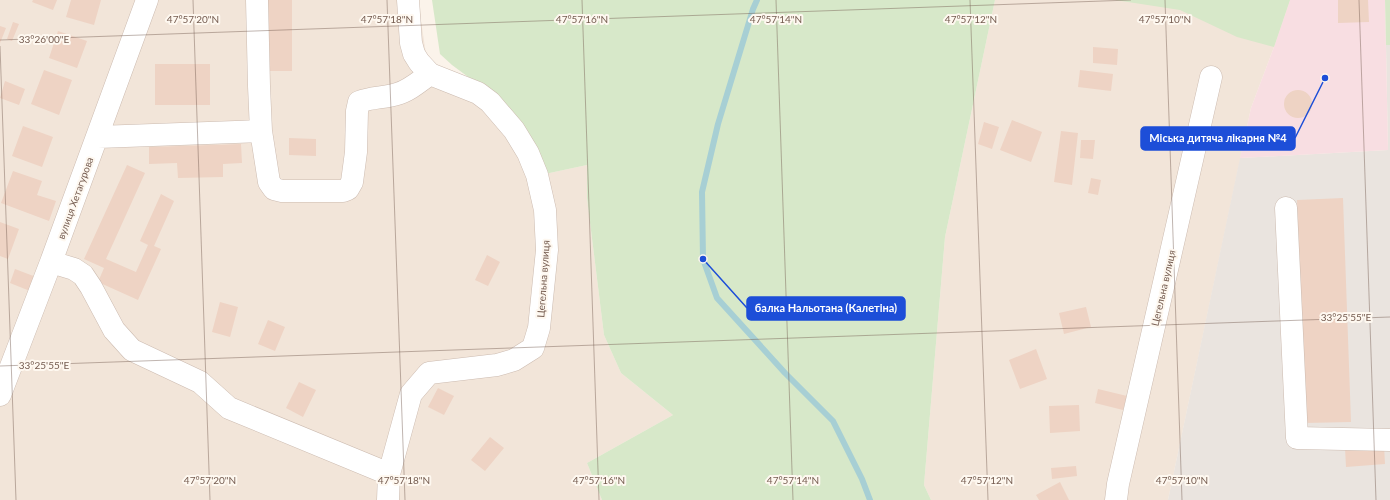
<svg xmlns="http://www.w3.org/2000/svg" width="1390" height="500" font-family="Lato,sans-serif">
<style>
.residential{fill:#f2e5d9}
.industrial{fill:#eae4df}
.medical{fill:#f8dee2}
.green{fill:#d7e8c9}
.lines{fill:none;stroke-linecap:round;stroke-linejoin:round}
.stream{stroke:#a7cfd4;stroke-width:6}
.building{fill:#eed3c4}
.minor-casing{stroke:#ccbbb0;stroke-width:23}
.minor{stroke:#fff;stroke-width:22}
.ticks{fill:none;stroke:#745b4f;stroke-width:1;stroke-opacity:0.45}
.labels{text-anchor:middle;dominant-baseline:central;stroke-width:4;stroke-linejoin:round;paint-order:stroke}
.street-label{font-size:10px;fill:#745b4f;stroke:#fef8f0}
.ticks-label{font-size:10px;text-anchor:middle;fill:#745b4f;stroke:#fef8f0;stroke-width:4;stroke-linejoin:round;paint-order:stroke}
.leader{fill:none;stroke:#1d4ed8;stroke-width:1.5}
.callout-dot{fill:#1d4ed8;stroke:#fef8f0;stroke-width:1.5}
.callout{fill:#1d4ed8;stroke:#1d4ed8;stroke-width:1.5}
.callout-label{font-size:11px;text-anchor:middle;font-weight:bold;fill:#fff}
</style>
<rect width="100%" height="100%" fill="#fbf3ea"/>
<path class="residential" d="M0 0H418L427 61 495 110 545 174 587 165V198L604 335 621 373 673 415 587 463 602 500H0Z
M995 0H1290L1274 47 1251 108 1168 500H931L924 485 945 237Z"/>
<path class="industrial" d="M1386 45H1390V500H1168L1240 158 1388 150Z"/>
<path class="medical" d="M1290 0H1385L1388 150 1240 158 1251 108 1274 47Z"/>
<path class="green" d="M432 0H995L945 237 924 485 931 500H602L587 463 673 415 621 373 604 335 587 198V165L545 174 502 102 452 65 440 54Z
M1115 0H1290L1274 47 1237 37 1180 10Z
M1385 0H1390V45H1386Z"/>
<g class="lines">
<path class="stream" d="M757 0 753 9 718 124 702 192 703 259 717 298 785 373 833 421 862 479 870 500"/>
</g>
<path class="building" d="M33 0H57L53 10 32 2Z
M71 0H101L94 25 66 17Z
M261 0H292V71H262Z
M1338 0H1368L1369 22 1338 23Z
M13 22 19 24 12 41 7 39Z
M0 26 6 28 0 43Z
M58 31 87 41 77 68 49 58Z
M1093 47 1118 49 1117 65 1093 63Z
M155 64H210V105H155Z
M44 70 72 80 59 115 31 104Z
M1080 70 1113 74 1111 91 1078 87Z
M5 81 25 89 19 105 0 98Z
M1284 104a14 14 0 1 1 28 0a14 14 0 1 1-28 0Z
M1012 120 1042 132 1031 162 1000 150Z
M984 122 999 127 992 149 978 144Z
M23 126 53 137 42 167 12 156Z
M1061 131 1078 133 1072 185 1054 182Z
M289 138 316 139V156L289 155Z
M1081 140H1095L1093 159 1080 158Z
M241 144 242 163 223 164V177L178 178 177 163 149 164V147Z
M127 165 145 173 106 259 136 272 148 245 140 241 161 194 174 201 154 246 161 249 138 300 98 282 104 268 84 259Z
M13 171 42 181 37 195 56 201 49 221 1 203Z
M1091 178 1101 180 1098 195 1088 193Z
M1343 198 1351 422 1305 423 1297 200Z
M0 222 19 229 8 259 0 256Z
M487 255 500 262 488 286 475 280Z
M15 269 36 277 30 291 10 283Z
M220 302 238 307 230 337 212 332Z
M1086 307 1091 327 1064 334 1059 313Z
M268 320 285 327 275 351 258 344Z
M1036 349 1047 379 1020 389 1009 360Z
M299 382 316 390 303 417 286 408Z
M438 388 454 396 444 415 428 407Z
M1098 389 1127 396 1123 410 1095 403Z
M1079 405 1080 431 1050 433 1049 406Z
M490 437 504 448 485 471 471 460Z
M1384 445 1385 464 1346 467 1345 448Z
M1076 466 1077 476 1052 479 1051 468Z
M1060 482 1069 500H1039L1036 495Z"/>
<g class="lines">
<g class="minor-casing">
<path id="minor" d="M261 131 269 182 274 189 282 191H343L348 189 352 182 356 152 357 111 359 102C371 97 385 98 397 94 409 91 420 81 430 74
M98 137 261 131 259 86 257 0
M1286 208 1297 438 1390 440
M51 262 74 269 83 275 91 287 114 330 132 350 200 382 229 408 389 474
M0 395 51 262 147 0
M388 500 389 474 411 394 429 373 497 365 514 360 533 348 539 328 547 250 545 210 537 175 528 153 514 130 490 102 478 93 430 74 419 62 414 54 411 43 408 0
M1116 500 1118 484 1211 77"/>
</g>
<use href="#minor" class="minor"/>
</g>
<path class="ticks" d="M193 0 210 500M387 0 405 500M582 0 599 500M776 0 793 500M970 0 988 500M1165 0 1182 500M1359 0 1376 500M0 40 1131 0M0 46 16 500M0 366 1390 317"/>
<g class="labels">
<g class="street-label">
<text transform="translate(75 198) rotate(-70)">вулиця Хетагурова</text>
<text transform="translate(543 279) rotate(-86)">Цегельна вулиця</text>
<text transform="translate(1163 288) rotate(-77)">Цегельна вулиця</text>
</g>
</g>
<g class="ticks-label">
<text x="193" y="23">47°57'20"N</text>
<text x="387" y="23">47°57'18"N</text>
<text x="582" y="23">47°57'16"N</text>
<text x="776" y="23">47°57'14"N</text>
<text x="971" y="23">47°57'12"N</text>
<text x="1165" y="23">47°57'10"N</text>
<text x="44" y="43">33°26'00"E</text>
<text x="1346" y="321">33°25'55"E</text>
<text x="44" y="369">33°25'55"E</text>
<text x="210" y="484">47°57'20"N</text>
<text x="404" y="484">47°57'18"N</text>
<text x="599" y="484">47°57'16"N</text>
<text x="793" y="484">47°57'14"N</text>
<text x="987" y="484">47°57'12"N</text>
<text x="1182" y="484">47°57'10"N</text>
</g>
<path class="leader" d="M1325 78L1295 138M703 259L747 308"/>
<g class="callout-dot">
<circle cx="1325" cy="78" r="4"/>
<circle cx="703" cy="259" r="4"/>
</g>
<g class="callout">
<rect x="1141" y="127" width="154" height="23" rx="4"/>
<rect x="747" y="297" width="158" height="23" rx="4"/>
</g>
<g class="callout-label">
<text x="1218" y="142">Міська дитяча лікарня №4</text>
<text x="826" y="312">балка Нальотана (Калетіна)</text>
</g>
</svg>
